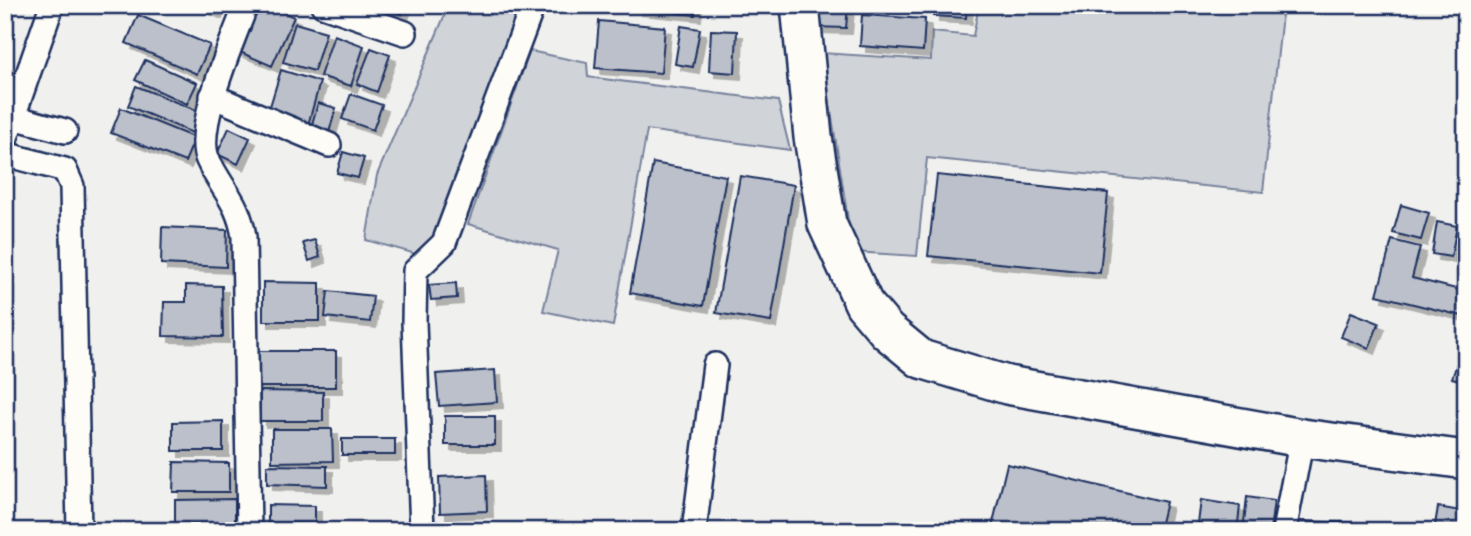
<svg xmlns="http://www.w3.org/2000/svg" width="1471" height="536" font-family="'Playpen Sans',sans-serif">
<style>
.green{fill:#d0d3d8;stroke:#76819b;stroke-width:2}
.building{fill:#bbc0ca;stroke:#1b2f5e;stroke-width:2;filter:url(#shadow)}
.lines{fill:none;stroke-linecap:round;stroke-linejoin:round}
.street-casing{stroke:#1b2f5e;stroke-width:28}
.primary-casing{stroke:#1b2f5e;stroke-width:42}
.street{stroke:#fdfcf7;stroke-width:23}
.primary{stroke:#fdfcf7;stroke-width:37}
</style>
<defs>
<filter id="shadow"><feDropShadow dx="6" dy="6" stdDeviation="0" flood-color="#0004"/></filter>
</defs>
<rect width="100%" height="100%" fill="#f0f0ee"/>
<filter id="ink" filterUnits="userSpaceOnUse"><feTurbulence type="fractalNoise" baseFrequency=".0143" numOctaves="2"/><feDisplacementMap in="SourceGraphic" scale="14" xChannelSelector="R" yChannelSelector="G"/><feConvolveMatrix kernelMatrix="1 2 1 2 8 2 1 2 1" color-interpolation-filters="sRGB"/></filter>
<g filter="url(#ink)">
<path class="green" d="M449 5H500L524 15 446 233 416 254 366 240 377 175Z
M979 5H1283L1263 192 927 158 917 256 853 252 822 53 931 60 932 32 973 36Z
M530 51 587 63 588 77 778 101 790 150 647 130 613 326 543 311 558 250 468 224Z"/>
<path class="building" d="M197 5H219L216 13Z
M252 5H268L294 17 272 66 233 49Z
M383 5H405L402 14Z
M635 5H696L695 15 635 9Z
M814 5H848L846 28 813 27Z
M933 5H967L966 18 933 16Z
M138 15 210 45 197 74 126 43Z
M862 15 925 19 923 51 860 46Z
M599 21 665 27 661 73 595 68Z
M295 23 326 32 314 71 283 62Z
M681 26 700 29 693 67 675 64Z
M711 30 737 31 735 73 709 71Z
M334 35 364 46 351 86 320 76Z
M371 48 390 55 377 92 357 84Z
M145 60 197 83 187 104 135 80Z
M281 70 320 82 308 125 268 113Z
M136 86 203 113 195 134 128 106Z
M351 94 382 105 373 130 342 119Z
M318 103 336 108 328 136 310 131Z
M121 108 195 138 185 162 111 133Z
M229 128 250 138 238 164 217 154Z
M343 152 364 158 358 178 337 173Z
M653 163 726 176 703 306 630 293Z
M937 175 1108 193 1100 273 928 256Z
M740 176 794 185 771 322 716 313Z
M1401 205 1429 213 1421 240 1393 233Z
M1437 222 1457 226 1451 257 1432 254Z
M162 227 227 230 226 267 161 264Z
M315 240 320 257 309 261 303 243Z
M1392 240 1420 247 1412 278 1460 290 1466 273V317L1377 295Z
M263 282 320 283V321H263Z
M456 283 457 298 431 300 429 285Z
M186 285 222 286 223 337 163 336 164 302H186Z
M328 291 373 296 370 322 325 317Z
M1351 312 1379 323 1369 348 1341 337Z
M1466 338V382L1452 378Z
M255 351H336V387H256Z
M495 370 497 402 439 406 436 374Z
M260 391 323 392V421H260Z
M445 416H495V445H445Z
M223 421V451H173V422Z
M272 429H332L333 461 272 462Z
M342 439H395V455H342Z
M174 462 229 463V492H173Z
M1007 464 1166 502 1159 531H991Z
M267 465 327 466V486L267 484Z
M486 475 487 511 440 513 439 477Z
M1247 497 1274 501 1270 531H1243Z
M235 499V524H175V500Z
M1201 500 1240 506 1237 531H1197Z
M268 505 315 506V524L268 523Z
M1438 507 1466 512V531H1434Z
M1295 521 1404 524V531H1294Z
M444 526 497 528V531H444Z"/>
<g class="lines">
<g class="street-casing">
<path id="street" d="M246 5C234 38 193 129 208 160 222 190 239 202 244 237L249 531
M323 5 405 33
M212 96 329 145
M13 117 65 131
M5 140 52 5
M5 154 65 170 72 186 79 531
M422 531 414 322 415 271 444 243 533 5
M694 531 715 365
M1284 531 1302 438"/>
</g>
<g class="primary-casing">
<path id="primary" d="M800 5 813 137 827 224 864 304 887 331 921 359 1007 385 1302 438 1466 460"/>
</g>
<use href="#street" class="street"/>
<use href="#primary" class="primary"/>
</g>
</g>
<rect width="1471" height="536" fill="none" stroke="#fdfcf7" stroke-width="28"/>
<rect x="14" y="14" width="1443" height="508" fill="none" stroke="#1b2f5e" stroke-width="2.5" filter="url(#ink)"/>
</svg>
